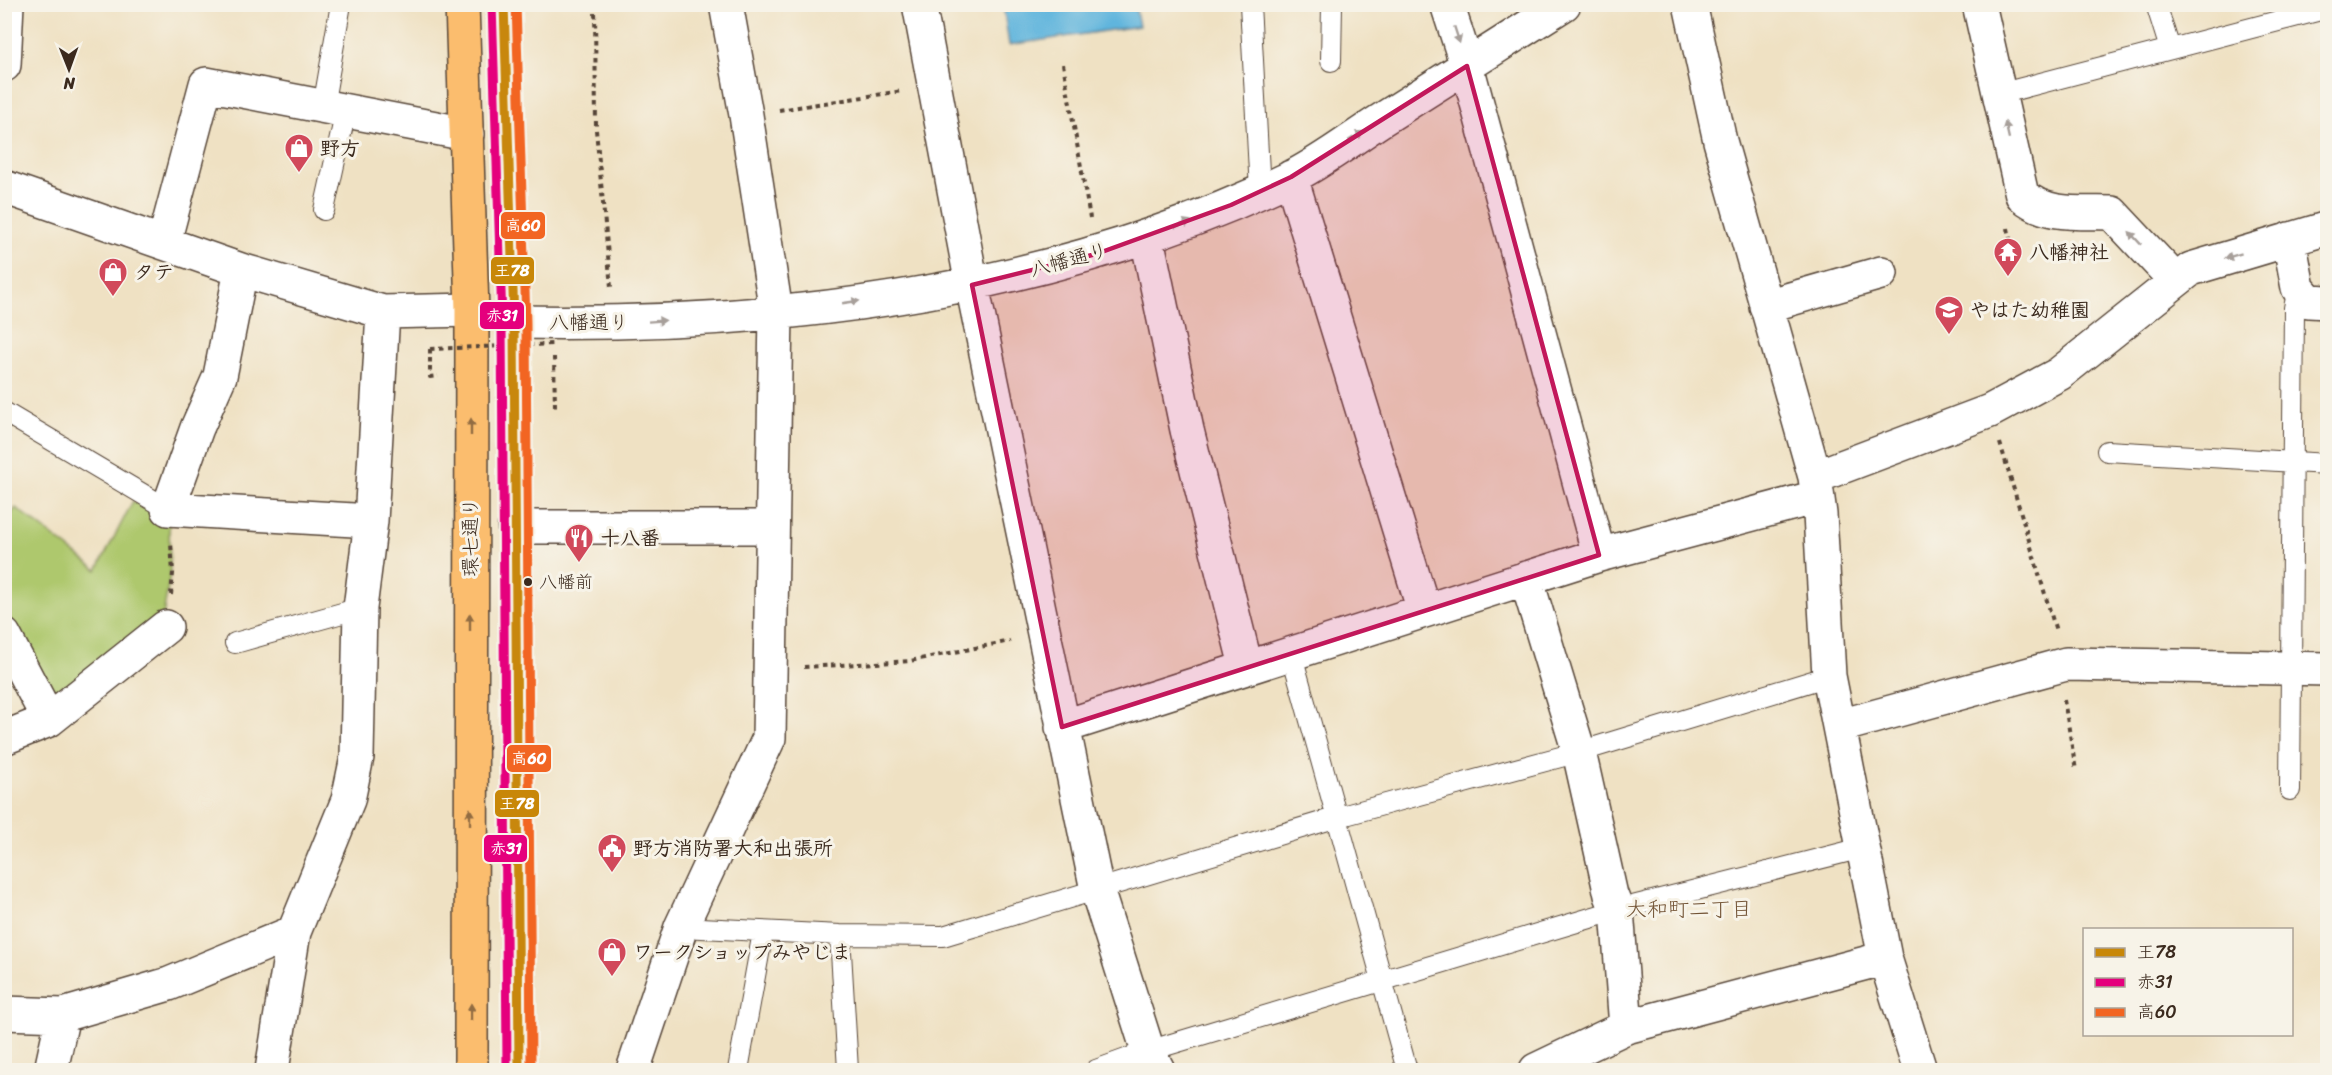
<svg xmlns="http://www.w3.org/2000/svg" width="2332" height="1075" font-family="Sriracha,'Klee One',sans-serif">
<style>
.green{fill:#aec86d;stroke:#747946;stroke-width:1.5}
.water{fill:#61b5dd;stroke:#4e707e;stroke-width:1.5}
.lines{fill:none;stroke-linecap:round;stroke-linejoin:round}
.lane-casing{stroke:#564537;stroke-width:22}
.street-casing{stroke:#564537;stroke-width:36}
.primary-casing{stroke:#564537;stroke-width:36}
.path{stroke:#564537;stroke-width:4;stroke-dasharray:4.5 4.5;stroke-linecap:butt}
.lane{stroke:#fff;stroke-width:20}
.street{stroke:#fff;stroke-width:33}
.primary{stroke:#fbbd6e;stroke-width:33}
.path-bridge{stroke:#564537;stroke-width:4;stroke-dasharray:4.5 4.5;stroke-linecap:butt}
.bus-1-casing{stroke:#f7f3e8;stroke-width:14}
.bus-2-casing{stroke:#f7f3e8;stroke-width:14}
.bus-3-casing{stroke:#f7f3e8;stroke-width:14}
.bus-1{stroke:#c88708;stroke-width:9}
.bus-2{stroke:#e5007d;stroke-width:9}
.bus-3{stroke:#f26522;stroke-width:9}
.oneway{fill:#a79f9a}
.oneway2{fill:#916c42}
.marked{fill:#c2185b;fill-opacity:0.2;stroke:#c2185b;stroke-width:4.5;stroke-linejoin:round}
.bus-dot{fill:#3b2a1e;stroke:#f7f3e8;stroke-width:2}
.labels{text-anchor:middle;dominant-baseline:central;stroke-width:6;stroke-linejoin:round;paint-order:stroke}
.bus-label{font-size:18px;fill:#3b2a1e;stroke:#f7f3e8;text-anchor:start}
.poi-label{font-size:20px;font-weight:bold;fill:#3b2a1e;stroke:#f7f3e8;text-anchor:start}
.street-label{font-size:20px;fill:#3b2a1e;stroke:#f7f3e8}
.neighbourhood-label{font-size:21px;fill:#735436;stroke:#f7f3e8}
.line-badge{stroke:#f7f3e8;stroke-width:2}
.badge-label{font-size:16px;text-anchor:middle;font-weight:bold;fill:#fff}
</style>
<rect width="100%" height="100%" fill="#f7f3e8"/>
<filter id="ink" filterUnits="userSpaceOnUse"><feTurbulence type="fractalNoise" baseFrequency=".0167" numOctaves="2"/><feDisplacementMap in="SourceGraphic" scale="12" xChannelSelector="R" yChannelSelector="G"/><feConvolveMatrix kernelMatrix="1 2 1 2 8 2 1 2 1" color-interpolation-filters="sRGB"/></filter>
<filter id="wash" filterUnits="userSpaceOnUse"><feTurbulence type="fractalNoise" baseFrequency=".008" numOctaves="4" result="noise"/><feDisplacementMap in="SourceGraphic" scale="24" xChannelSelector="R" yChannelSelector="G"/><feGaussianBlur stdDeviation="1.35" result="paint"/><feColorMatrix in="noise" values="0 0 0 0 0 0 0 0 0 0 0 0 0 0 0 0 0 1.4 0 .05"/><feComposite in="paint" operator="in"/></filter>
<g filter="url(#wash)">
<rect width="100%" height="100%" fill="#efe1c3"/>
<path class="green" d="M133 501 169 519 170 574 163 616 53 708 5 618V521L16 508 97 570Z"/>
<path class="water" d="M1003 5H1135L1139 26 1009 45Z"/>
</g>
<g filter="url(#ink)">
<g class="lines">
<g class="lane-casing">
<path id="lane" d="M1250 4 1260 191
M2156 4 2170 49
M1331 61 1332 4
M1999 94 2328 8
M323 107 341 4
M324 210 346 111
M4 412 168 509
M2107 451 2328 464
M235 643 360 608
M1291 652 1407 1070
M2290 790 2294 308 2298 288
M681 927 840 935 943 936 1338 817 1579 752 1829 676
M840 935 848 1070
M738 1070 763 932
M1096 1070 1148 1051 1617 910 1862 848"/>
</g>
<g class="street-casing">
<path id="street" d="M919 4 972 285 1097 890 1148 1051 1158 1070
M1447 4 1467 66 1599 555
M1690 4 1720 141 1815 477 1820 514 1829 676 1885 958 1920 1070
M1979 4 2022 195C2047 217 2080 212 2112 213L2175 280
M4 65 7 4
M1291 177 1424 611
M4 187 241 270 383 312 472 310
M1147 238 1187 430 1246 666
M2289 239 2298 288 2309 301 2328 302
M164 242 206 84 467 134
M241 270 220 376 197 428 168 509 371 521
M1766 306 1881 273
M514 322C777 327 1049 293 1288 179 1319 164 1349 141 1378 122 1440 83 1502 44 1564 4
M1815 477 1990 411 2059 374 2191 269 2328 228
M514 527H772
M1526 578 1579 752 1611 895 1617 910 1626 1027
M4 635 49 720
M1840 726 2066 664 2328 669
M1062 727 1599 555 1817 497
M4 738 49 720 166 627
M4 1013 63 1015 169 984 294 932
M51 1070 63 1015
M272 1070 294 932 348 800 357 757 360 608 371 521 383 312
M633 1070 681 927 769 738 776 312 746 115 726 4
M1536 1070 1626 1027 1885 958"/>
</g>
<g class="primary-casing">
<path id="primary" d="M462 4 472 310 471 1070
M504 4 514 322 519 1070"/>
</g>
<path class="path" d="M595 4 596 130 611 287
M1063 64 1090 218
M779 110 902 91
M2008 228 2010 239
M2051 246 2067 259
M430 349V377L438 376
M554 357 555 407
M2000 443 2056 631
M171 595 173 573 171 543
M804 667 910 661 1010 641
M2064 700 2076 770"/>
<use href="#lane" class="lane"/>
<use href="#street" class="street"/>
<use href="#primary" class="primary"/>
<path class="path-bridge" d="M430 349 554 344"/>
<g class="bus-1-casing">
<path id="bus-1" d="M504 4 514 322 519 1070"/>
</g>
<g class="bus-2-casing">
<path id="bus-2" d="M492 4 502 322 507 1070"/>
</g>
<g class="bus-3-casing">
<path id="bus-3" d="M516 4 526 322 531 1070"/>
</g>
<use href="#bus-1" class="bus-1"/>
<use href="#bus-2" class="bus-2"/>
<use href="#bus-3" class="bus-3"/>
</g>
<defs><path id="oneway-solid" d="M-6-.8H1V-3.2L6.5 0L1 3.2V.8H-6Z" transform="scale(1.5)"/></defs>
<g class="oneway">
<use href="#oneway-solid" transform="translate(1457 35) rotate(72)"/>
<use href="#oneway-solid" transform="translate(2007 130) rotate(-103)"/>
<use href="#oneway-solid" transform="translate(1356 136) rotate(-32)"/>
<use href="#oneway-solid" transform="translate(1183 224) rotate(-22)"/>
<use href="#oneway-solid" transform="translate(2135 238) rotate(-133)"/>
<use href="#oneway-solid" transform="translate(2233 256) rotate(163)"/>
<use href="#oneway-solid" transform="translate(851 302) rotate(-8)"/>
<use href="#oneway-solid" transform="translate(657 321) rotate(-4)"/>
</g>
<g class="oneway2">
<use href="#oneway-solid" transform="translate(471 427) rotate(-90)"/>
<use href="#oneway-solid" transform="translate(470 622) rotate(-90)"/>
<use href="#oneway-solid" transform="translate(470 817) rotate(-90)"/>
<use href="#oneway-solid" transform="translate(471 1012) rotate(-90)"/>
</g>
</g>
<path class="marked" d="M1467 66 1599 555 1062 727 972 285 1096 254 1231 205 1291 177Z"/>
<defs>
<g id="shop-pin" transform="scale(1.5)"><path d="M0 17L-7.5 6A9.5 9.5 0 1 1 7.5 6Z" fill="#d1495b" stroke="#f7f3e8"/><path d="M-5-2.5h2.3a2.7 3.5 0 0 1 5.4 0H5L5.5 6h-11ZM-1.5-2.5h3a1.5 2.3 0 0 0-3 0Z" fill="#fff"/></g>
<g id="temple-pin" transform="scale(1.5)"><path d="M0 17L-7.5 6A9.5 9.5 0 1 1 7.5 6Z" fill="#d1495b" stroke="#f7f3e8"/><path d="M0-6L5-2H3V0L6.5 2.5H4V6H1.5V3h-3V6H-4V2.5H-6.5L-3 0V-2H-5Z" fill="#fff"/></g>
<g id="school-pin" transform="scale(1.5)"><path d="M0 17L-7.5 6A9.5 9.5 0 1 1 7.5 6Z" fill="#d1495b" stroke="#f7f3e8"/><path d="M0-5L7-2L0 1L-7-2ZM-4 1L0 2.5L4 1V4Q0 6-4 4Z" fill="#fff"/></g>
<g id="restaurant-pin" transform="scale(1.5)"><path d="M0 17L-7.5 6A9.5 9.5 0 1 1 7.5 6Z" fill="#d1495b" stroke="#f7f3e8"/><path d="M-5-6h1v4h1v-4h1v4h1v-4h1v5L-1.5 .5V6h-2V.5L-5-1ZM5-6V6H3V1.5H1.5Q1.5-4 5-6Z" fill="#fff"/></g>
<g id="civic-pin" transform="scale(1.5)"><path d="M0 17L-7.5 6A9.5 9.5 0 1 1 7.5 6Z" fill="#d1495b" stroke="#f7f3e8"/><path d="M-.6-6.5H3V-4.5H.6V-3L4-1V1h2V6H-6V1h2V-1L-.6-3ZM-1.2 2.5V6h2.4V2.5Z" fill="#fff"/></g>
</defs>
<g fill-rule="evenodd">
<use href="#shop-pin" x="299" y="148"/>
<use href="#temple-pin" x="2008" y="252"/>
<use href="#shop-pin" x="113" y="272"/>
<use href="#school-pin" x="1949" y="310"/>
<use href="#restaurant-pin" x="579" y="538"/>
<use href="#civic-pin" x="612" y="848"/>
<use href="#shop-pin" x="612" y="952"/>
</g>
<circle class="bus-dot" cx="528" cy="582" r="5"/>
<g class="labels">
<g class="bus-label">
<text x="539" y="582">八幡前</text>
</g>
<g class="poi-label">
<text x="320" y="148">野方</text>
<text x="2029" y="252">八幡神社</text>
<text x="134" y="272">タテ</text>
<text x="1970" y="310">やはた幼稚園</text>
<text x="600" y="538">十八番</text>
<text x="633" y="848">野方消防署大和出張所</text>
<text x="633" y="952">ワークショップみやじま</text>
</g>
<g class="street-label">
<text transform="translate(1069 260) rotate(-15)">八幡通り</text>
<text x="589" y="322">八幡通り</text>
<text transform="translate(470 537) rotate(-90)">環七通り</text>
</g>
<g class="neighbourhood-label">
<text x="1689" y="909">大和町二丁目</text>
</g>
</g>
<g class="line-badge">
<rect x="500" y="211" width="46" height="29" rx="6" fill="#f26522"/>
<rect x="490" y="256" width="45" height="29" rx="6" fill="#c88708"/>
<rect x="479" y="301" width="46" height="29" rx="6" fill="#e5007d"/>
<rect x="506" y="744" width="46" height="29" rx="6" fill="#f26522"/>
<rect x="494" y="789" width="46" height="29" rx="6" fill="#c88708"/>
<rect x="483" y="834" width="45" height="29" rx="6" fill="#e5007d"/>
</g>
<g class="badge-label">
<text x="523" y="231">高60</text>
<text x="512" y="276">王78</text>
<text x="502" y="321">赤31</text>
<text x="529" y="764">高60</text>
<text x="517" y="809">王78</text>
<text x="506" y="854">赤31</text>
</g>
<rect width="2332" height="1075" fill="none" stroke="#f7f3e8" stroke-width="24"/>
<rect x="2083" y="928" width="210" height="108" fill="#f7f3e8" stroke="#aca397" stroke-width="1.5"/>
<rect x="2095" y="948" width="30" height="9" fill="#c88708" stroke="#aca397" stroke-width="1.5"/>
<text x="2137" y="958" font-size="18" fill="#3b2a1e">王78</text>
<rect x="2095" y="978" width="30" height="9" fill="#e5007d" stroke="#aca397" stroke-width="1.5"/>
<text x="2137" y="988" font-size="18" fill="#3b2a1e">赤31</text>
<rect x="2095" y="1008" width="30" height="9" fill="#f26522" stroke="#aca397" stroke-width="1.5"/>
<text x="2137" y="1018" font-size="18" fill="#3b2a1e">高60</text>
<g transform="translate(69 69) rotate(179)" stroke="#f7f3e8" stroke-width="4.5" paint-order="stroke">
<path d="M0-4.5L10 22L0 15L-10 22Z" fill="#3b2a1e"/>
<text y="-9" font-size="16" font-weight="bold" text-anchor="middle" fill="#3b2a1e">N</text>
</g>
</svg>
